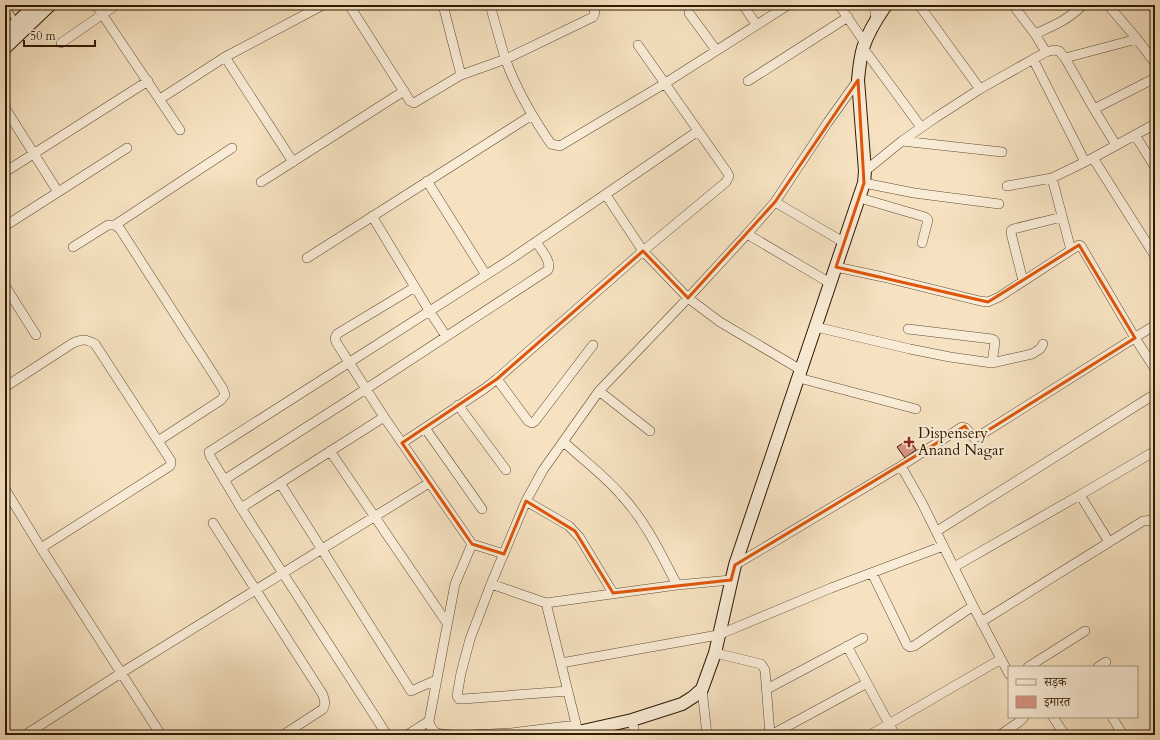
<svg xmlns="http://www.w3.org/2000/svg" width="1160" height="740" font-family="Cardo,'Noto Serif Devanagari',serif">
<style>
.shadow{fill:#0003}
.building{fill:#da9283;stroke:#2f1901}
.lines{fill:none;stroke-linecap:round;stroke-linejoin:round}
.lane-casing{stroke:#614b31;stroke-width:6}
.street-casing{stroke:#614b31;stroke-width:10}
.secondary-casing{stroke:#2f1901;stroke-width:14}
.lane{stroke:#f9ecd7;stroke-width:4.5}
.street{stroke:#f9ecd7;stroke-width:9}
.secondary{stroke:#f9ecd7;stroke-width:12}
.marked{fill:none;stroke:#df560b;stroke-width:3;stroke-linejoin:round}
.poi-dot{fill:#8f2418;stroke:#f9ecd7;stroke-width:1.5}
.labels{text-anchor:middle;dominant-baseline:central;stroke-width:4;stroke-linejoin:round;paint-order:stroke}
.poi-label{font-size:15px;fill:#2f1901;stroke:#f9ecd7;text-anchor:start}
</style>
<rect width="100%" height="100%" fill="#f6e2c1"/>
<filter id="stains"><feTurbulence type="fractalNoise" baseFrequency=".005" numOctaves="4"/><feColorMatrix values="0 0 0 0 .2 0 0 0 0 .09 0 0 0 0 .02 0 0 0 .5 -.17"/></filter>
<radialGradient id="worn" r=".72"><stop offset=".6" stop-color="#630" stop-opacity="0"/><stop offset="1" stop-color="#630" stop-opacity=".3"/></radialGradient>
<path class="shadow" d="M909 440 911 441 919 452 908 459 905 457Z"/>
<path class="building" d="M909 439 916 450 905 458 897 447Z"/>
<g class="lines">
<g class="lane-casing">
<path id="lane" d="M6 5 16 22"/>
</g>
<g class="street-casing">
<path id="street" d="M96 5 180 130
M349 5 410 101 414 103 461 75 506 59 593 17 595 12 592 5
M443 5 461 75
M490 5C495 23 500 41 505 58 516 89 533 118 551 144L560 146 664 84 788 5
M743 5 756 24
M839 5 865 43
M874 5 876 19
M919 5 980 89
M1013 5 1035 34 1046 52
M1108 5 1137 39 1155 63
M689 13 716 50
M1035 34C1055 25 1066 21 1083 5
M61 43 116 5
M863 48 921 127
M225 57 293 162
M1065 58 1137 39
M1033 59 1085 162
M748 81 848 17
M160 99 225 57 323 5
M5 108 58 192
M1094 109 1155 78
M1135 135 1155 167
M902 141 1002 152
M1093 158 1155 256
M865 171 902 141 935 118 980 89 1046 52 1054 50 1059 51 1065 58 1094 109 1116 145
M5 172 148 81
M1052 178 1071 250
M427 181 486 275
M261 182 404 91
M864 183 914 193 999 204
M1007 186 1052 178 1093 158 1155 124
M606 195 643 251 688 298 720 322 801 370
M860 198 925 217 928 220 922 243
M775 202 845 243
M372 216 430 312 446 336
M115 225 232 148
M5 226 127 148
M747 234 830 283
M73 247 108 225H115L120 229 223 389 225 395 221 400 158 441
M307 258 532 115
M836 267 883 277 980 301 988 302 999 297 1079 245 1081 246 1135 338 1155 369
M1023 281 1011 233V231L1013 229 1062 217
M5 286 36 335
M415 287 337 334 335 338 336 342 384 417 472 544 504 554
M816 327 910 349 950 357 992 363 995 342 994 340 992 339 908 329
M992 363 1032 354 1040 349 1043 344
M799 378 916 409
M497 379 528 421 532 423 535 421 593 345
M5 387 73 343C83 339 86 339 95 344L171 461V463L170 466 41 548
M599 391 650 431
M458 405 506 470
M425 428 482 509
M564 442C583 460 605 476 622 496 646 522 661 554 677 585
M402 443 484 389 497 379 643 251 726 182 729 176 727 172 638 45
M330 451 447 623
M901 466 922 503 973 606 1009 674
M224 480 366 389 548 270C552 261 541 250 536 242
M280 483 411 691 436 680
M5 489 41 548 161 735
M1080 495 1109 542
M526 501 569 526 580 538 613 593
M241 508 384 417
M213 523 323 695 325 703 323 709 283 735
M937 531 1155 394
M735 565 901 466 962 427 966 428 974 438 979 436 1155 325
M954 567 1080 495 1155 451
M872 573 907 645 910 647 914 646 973 606
M491 584 546 603 677 585 731 580
M546 603 578 732
M981 622 1143 521 1155 520
M847 646 895 735
M715 653 761 664 765 670 770 735
M561 663 718 635 831 588 943 546
M1028 667 1085 631
M1098 667 1106 662
M702 689 707 735
M767 689 863 638
M568 691 463 699H459L457 696 461 673 470 639 491 584 526 501 543 470 599 391 688 298 747 234 775 202 828 122 858 80
M1053 717 1065 735
M1112 717 1123 735
M632 720 635 735
M25 735 121 673 429 483
M387 735 241 508 210 456 209 452 511 259 698 131
M407 735 429 721
M454 735C441 734 432 736 429 721L455 584 472 544
M469 735 511 733 576 725
M771 735 867 683
M870 735 1001 659
M1000 735 1019 722 1024 717"/>
</g>
<g class="secondary-casing">
<path id="secondary" d="M5 34 35 5
M5 48 50 5
M574 735 578 732 632 720 682 704 693 697 702 689 715 653 735 565 864 183 865 171 858 80C859 69 860 58 863 48 868 32 877 18 886 5"/>
</g>
<use href="#lane" class="lane"/>
<use href="#street" class="street"/>
<use href="#secondary" class="secondary"/>
</g>
<path class="marked" d="M858 80 864 183 836 267 988 302 1079 245 1135 338 979 436 972 437 965 426 735 565 731 580 613 593 575 531 526 501 504 554 472 544 402 443 497 379 643 251 688 298 775 202Z"/>
<path class="poi-dot" d="M907 436h4v4h4v4h-4v4h-4v-4h-4v-4h4z"/>
<g class="labels">
<g class="poi-label">
<text x="918" y="433">Dispensery<tspan x="918" dy="17">Anand Nagar</tspan></text>
</g>
</g>
<rect width="1160" height="740" fill="none" stroke="#f6e2c1" stroke-width="20"/>
<rect x="6" y="6" width="1148" height="728" fill="none" stroke="#2f1901" stroke-width="2"/>
<rect x="10" y="10" width="1140" height="720" fill="none" stroke="#2f1901"/>
<rect x="1008" y="666" width="130" height="52" fill="#f9ecd7" stroke="#a89881"/>
<rect x="1016" y="679" width="20" height="6" fill="#f9ecd7" stroke="#a89881"/>
<text x="1044" y="686" font-size="12" fill="#2f1901">सड़क</text>
<rect x="1016" y="696" width="20" height="12" fill="#da9283" stroke="#a89881"/>
<text x="1044" y="706" font-size="12" fill="#2f1901">इमारत</text>
<path d="M24 40v6h71v-6" fill="none" stroke="#2f1901" stroke-width="2"/>
<text x="30" y="40" font-size="12" fill="#2f1901" stroke="#f9ecd7" stroke-width="3" paint-order="stroke">50 m</text>
<rect width="100%" height="100%" filter="url(#stains)"/>
<rect width="100%" height="100%" fill="url(#worn)"/>
</svg>
